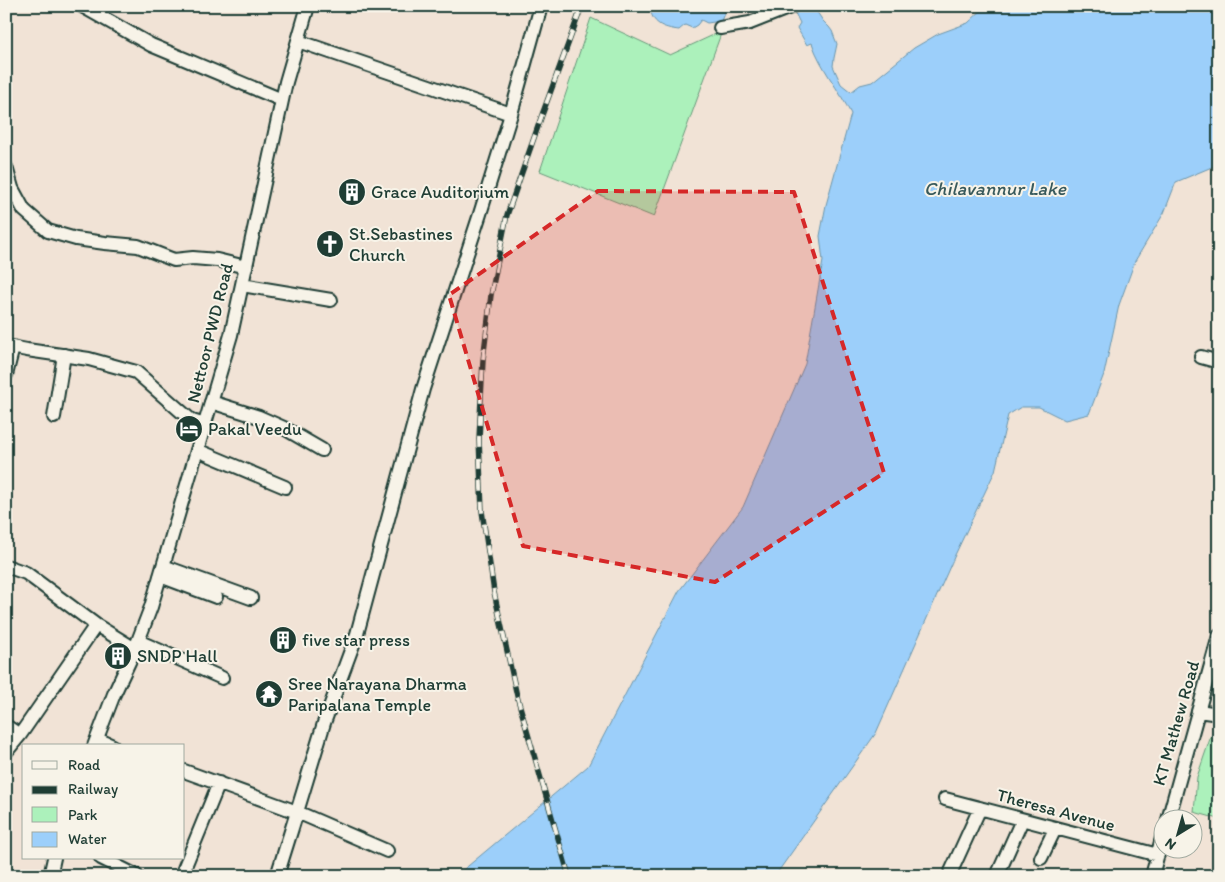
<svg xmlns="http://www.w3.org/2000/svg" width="1225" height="882" font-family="Itim,sans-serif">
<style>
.green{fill:#acf1bb;stroke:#669778}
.water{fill:#9ccffa;stroke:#6a95ab}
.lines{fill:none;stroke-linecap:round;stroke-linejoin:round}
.stream{stroke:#6a95ab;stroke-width:4}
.minor-casing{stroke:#1f3d34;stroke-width:16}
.minor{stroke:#f7f3e8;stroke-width:12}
.rail-casing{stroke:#1f3d34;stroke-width:5.5}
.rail{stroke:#f7f3e8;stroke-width:4;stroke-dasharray:11;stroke-linecap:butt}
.marked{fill:#d62828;fill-opacity:0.2;stroke:#d62828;stroke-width:4;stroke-dasharray:10 6;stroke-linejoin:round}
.labels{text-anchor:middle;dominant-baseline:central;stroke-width:4;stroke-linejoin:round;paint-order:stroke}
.poi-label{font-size:18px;fill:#1f3d34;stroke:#f7f3e8;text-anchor:start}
.street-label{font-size:18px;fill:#1f3d34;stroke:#f7f3e8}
.water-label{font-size:19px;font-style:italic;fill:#385a5c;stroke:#f7f3e8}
</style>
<rect width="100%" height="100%" fill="#f1e3d6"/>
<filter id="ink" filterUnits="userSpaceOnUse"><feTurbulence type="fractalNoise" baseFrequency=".02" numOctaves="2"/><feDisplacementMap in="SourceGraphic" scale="10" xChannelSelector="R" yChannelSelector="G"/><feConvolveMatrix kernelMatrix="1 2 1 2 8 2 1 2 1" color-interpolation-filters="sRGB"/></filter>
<g filter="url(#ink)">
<path class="green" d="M591 18 670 55 722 31 654 217 540 171Z
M1216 731H1219V819L1194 812 1197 777 1211 736Z"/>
<path class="water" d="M650 6H727L721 21 707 23 701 20 697 25 692 28 685 25 679 30C663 28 651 24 650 6Z
M788 6H813L823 21 829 27 832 31 837 44 834 58 833 66 841 84 851 92 860 85 872 82 914 48 938 34 968 23 986 6H1219V164L1176 182 1164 213 1135 261 1119 305 1104 374 1089 414 1065 420 1039 407H1021L1008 415 995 471 955 555 876 733 775 876H456L588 766 679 591 743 507 805 364 823 261 820 236 826 205 851 114C840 91 820 67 812 43L807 45 797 28 800 23 795 13Z"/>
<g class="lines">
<path class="stream" d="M6 193 9 206
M6 242 9 227
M6 248V254"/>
<g class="minor-casing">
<path id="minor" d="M82 6 151 45 282 100
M720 28 750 23 793 6
M298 41 511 114
M6 167 12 188 24 210 48 231 76 239 105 243 138 246 174 260 193 258 217 260 246 267
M242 285 331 300
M6 346 27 350 89 359 136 372 192 421 205 425
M1201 357 1219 362
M6 375 13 347
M211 402 259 417 284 428 322 450
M54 417 64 355
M197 450 285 487
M6 566 26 573 96 625
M163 566 251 598
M160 576 216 597
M138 641 222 678
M1198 711 1219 714
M6 726 20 735 96 625 135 649
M97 739 113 746
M94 746 114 694 135 649 151 607 231 335 286 82 308 6
M6 752 20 735
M184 771 297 812 277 876
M945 799 1158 855
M1168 820 1219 636
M387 851 297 812 324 723 357 634 423 389 480 214 511 114 541 6
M101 858 137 876
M1041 858 1055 829
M50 876 54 858
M181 876 219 783
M949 876 980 808
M997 876 1022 820
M1152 876 1162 838"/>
</g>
<use href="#minor" class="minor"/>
<g class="rail-casing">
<path id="rail" d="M569 876 517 696 494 592 482 511 479 439 483 360 491 295 507 215 542 115 582 6"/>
</g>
<use href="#rail" class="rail"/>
</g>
</g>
<path class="marked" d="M598 191 794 192 884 473 715 582 523 546 449 295Z"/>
<defs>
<g id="building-disc" transform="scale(1.4375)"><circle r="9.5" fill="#1f3d34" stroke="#f7f3e8"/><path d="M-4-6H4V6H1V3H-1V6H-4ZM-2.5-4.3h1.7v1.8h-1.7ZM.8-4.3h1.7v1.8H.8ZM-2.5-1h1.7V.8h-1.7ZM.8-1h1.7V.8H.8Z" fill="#fff"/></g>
<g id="church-disc" transform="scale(1.4375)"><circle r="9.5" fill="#1f3d34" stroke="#f7f3e8"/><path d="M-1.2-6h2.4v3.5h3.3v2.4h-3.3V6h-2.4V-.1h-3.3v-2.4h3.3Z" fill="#fff"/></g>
<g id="hotel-disc" transform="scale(1.4375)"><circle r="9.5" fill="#1f3d34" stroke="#f7f3e8"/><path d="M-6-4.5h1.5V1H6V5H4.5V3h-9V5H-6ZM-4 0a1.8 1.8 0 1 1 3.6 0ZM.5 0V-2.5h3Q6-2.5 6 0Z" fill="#fff"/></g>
<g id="temple-disc" transform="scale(1.4375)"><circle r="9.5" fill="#1f3d34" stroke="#f7f3e8"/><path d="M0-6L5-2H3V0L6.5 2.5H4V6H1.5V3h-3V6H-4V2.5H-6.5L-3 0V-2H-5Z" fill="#fff"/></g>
</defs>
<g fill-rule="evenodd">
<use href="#building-disc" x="352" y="192"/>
<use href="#church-disc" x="330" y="244"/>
<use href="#hotel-disc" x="189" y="429"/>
<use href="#building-disc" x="283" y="640"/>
<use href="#building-disc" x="118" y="656"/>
<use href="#temple-disc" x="269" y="694"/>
</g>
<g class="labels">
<g class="poi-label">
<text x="371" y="192">Grace Auditorium</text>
<text x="349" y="234">St.Sebastines<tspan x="349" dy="21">Church</tspan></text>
<text x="208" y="429">Pakal Veedu</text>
<text x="302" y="640">five star press</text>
<text x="137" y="656">SNDP Hall</text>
<text x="288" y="684">Sree Narayana Dharma<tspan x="288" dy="21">Paripalana Temple</tspan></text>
</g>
<g class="street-label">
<text transform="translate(210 333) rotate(-76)">Nettoor PWD Road</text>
<text transform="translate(1176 723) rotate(-74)">KT Mathew Road</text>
<text transform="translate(1056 810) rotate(15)">Theresa Avenue</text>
</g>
<g class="water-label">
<text x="995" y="188">Chilavannur Lake</text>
</g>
</g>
<rect width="1225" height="882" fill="none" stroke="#f7f3e8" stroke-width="25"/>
<rect x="12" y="12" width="1200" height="857" fill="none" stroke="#1f3d34" stroke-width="2" filter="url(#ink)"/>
<rect x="22" y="744" width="162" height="115" fill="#f7f3e8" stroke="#a1aaa0"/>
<rect x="32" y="761" width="25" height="8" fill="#f7f3e8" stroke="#a1aaa0"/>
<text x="68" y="770" font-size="15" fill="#1f3d34">Road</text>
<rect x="32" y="786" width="25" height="8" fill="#1f3d34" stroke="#a1aaa0"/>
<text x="68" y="794" font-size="15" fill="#1f3d34">Railway</text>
<rect x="32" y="807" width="25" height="15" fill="#acf1bb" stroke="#a1aaa0"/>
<text x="68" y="820" font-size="15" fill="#1f3d34">Park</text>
<rect x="32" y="832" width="25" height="15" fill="#9ccffa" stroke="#a1aaa0"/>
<text x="68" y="844" font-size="15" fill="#1f3d34">Water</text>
<g transform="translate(1178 834) rotate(217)"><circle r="24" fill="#f7f3e8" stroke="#a1aaa0"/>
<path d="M0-4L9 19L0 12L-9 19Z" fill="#1f3d34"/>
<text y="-8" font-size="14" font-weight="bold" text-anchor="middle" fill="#1f3d34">N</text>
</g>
</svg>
